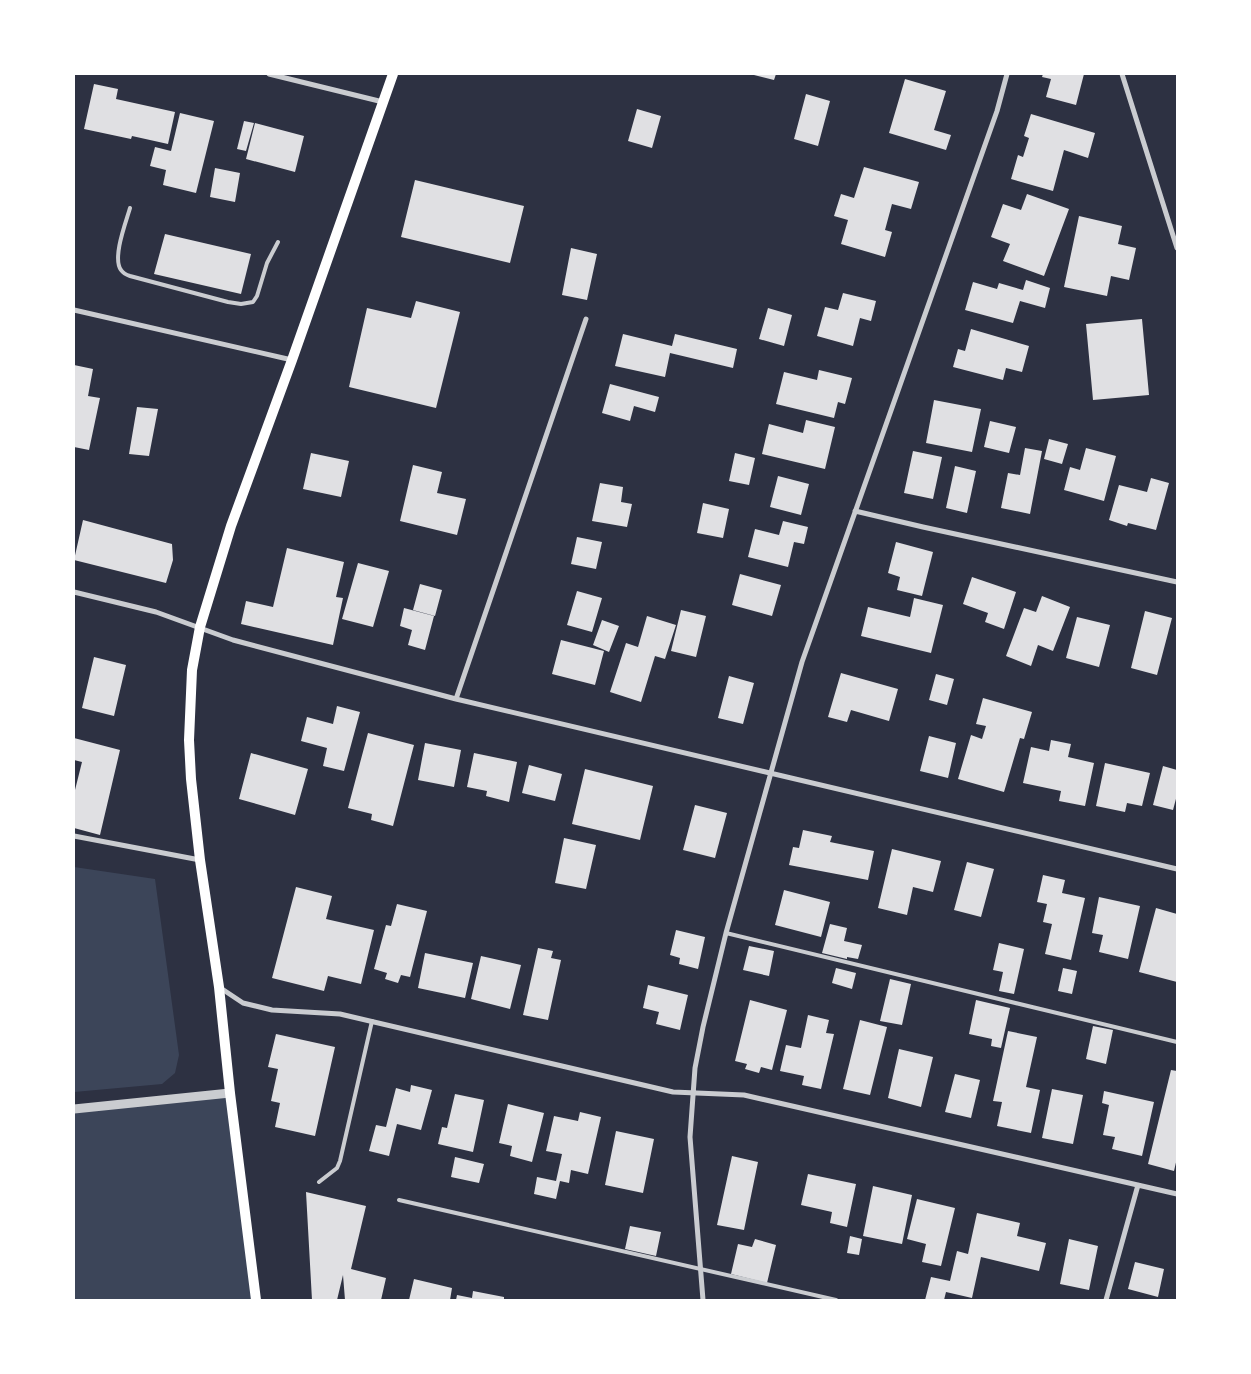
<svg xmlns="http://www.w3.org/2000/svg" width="1251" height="1374" font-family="Ubuntu,sans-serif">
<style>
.green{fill:#3c4559}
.building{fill:#e0e0e3}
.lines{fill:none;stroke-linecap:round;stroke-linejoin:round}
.service{stroke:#caccd0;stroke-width:4}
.minor{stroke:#caccd0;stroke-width:5}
.tertiary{stroke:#caccd0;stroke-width:9}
.secondary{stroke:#fff;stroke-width:10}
</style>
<rect width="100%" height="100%" fill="#2d3142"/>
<path class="green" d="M74 867 155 879 179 1055 175 1073 162 1084 74 1092Z
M230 1093 256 1300H74V1107Z"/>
<path class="building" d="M750 74H776L774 80Z
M1043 74H1084L1076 105 1046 97 1051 79 1042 77Z
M905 79 946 91 934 130 951 135 946 150 889 133Z
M94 84 118 89 116 99 175 112 168 144 132 136 131 139 84 129Z
M806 94 830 101 818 146 794 139Z
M637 109 661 116 652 148 628 141Z
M180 113 214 121 196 193 163 185 166 170 150 166 155 147 171 151Z
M1031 114 1095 133 1088 158 1064 150 1053 191 1011 179 1018 155 1023 157 1029 138 1024 136Z
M244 121 254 123 246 151 237 149Z
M255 123 304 136 295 172 246 159Z
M864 167 919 182 911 209 892 204 885 230 892 232 885 257 841 244 848 220 834 216 841 194 854 198Z
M215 168 240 173 235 202 210 197Z
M415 180 524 206 510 263 401 237Z
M1027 194 1069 209 1044 276 1003 261 1010 244 991 237 1003 204 1021 210Z
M1079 216 1122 226 1118 244 1136 248 1129 280 1111 276 1107 296 1064 287Z
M165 234 251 254 241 294 154 274Z
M571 248 597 254 587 300 562 295Z
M1026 280 1050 288 1045 308 1020 301 1013 323 965 310 973 282 997 289 999 283 1023 290Z
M843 293 876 301 871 321 860 318 853 346 817 336 825 307 838 310Z
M416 301 460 312 436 408 349 387 367 308 411 318Z
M768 308 792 315 784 346 759 339Z
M1142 319 1149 395 1093 400 1086 324Z
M971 329 1029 346 1022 372 1006 368 1003 380 953 367 958 349 965 351Z
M623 334 672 346 675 334 737 349 733 368 670 353 665 377 615 366Z
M74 365 93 369 88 396 100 398 89 450 74 447Z
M819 370 852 378 845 404 838 402 834 418 776 404 784 372 817 380Z
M610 384 659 397 655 412 634 406 630 421 602 413Z
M934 400 981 409 972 452 926 443Z
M137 407 158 409 149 456 129 454Z
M806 420 835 427 825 469 762 454 769 424 803 433Z
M990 421 1016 427 1009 453 984 447Z
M1049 439 1068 444 1062 464 1044 459Z
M1025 448 1042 451 1030 514 1001 508 1008 473 1020 475Z
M1086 448 1116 456 1104 501 1064 490 1070 467 1080 470Z
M913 451 942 457 933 499 904 493Z
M311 453 349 461 341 497 303 489Z
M735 453 755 458 749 485 729 481Z
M413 465 442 472 437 493 466 499 457 535 400 521Z
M955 466 976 471 967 513 946 508Z
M778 476 809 484 801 515 770 507Z
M1151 478 1169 483 1156 530 1128 523 1127 526 1109 520 1119 485 1147 492Z
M600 483 623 487 621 502 632 504 627 527 592 521Z
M703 503 729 509 723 538 697 533Z
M83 520 172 544 173 560 166 583 74 560Z
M783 521 808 527 804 544 794 542 788 567 748 557 755 529 779 535Z
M577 537 602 542 596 569 571 564Z
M896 542 933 552 922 596 897 590 900 577 888 573Z
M287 548 344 562 336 597 343 598 333 645 241 624 246 601 273 607Z
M358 563 389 571 373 627 342 619Z
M740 574 781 585 772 616 732 605Z
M972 577 1016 592 1004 629 985 622 988 613 963 604Z
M420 584 442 590 435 616 413 610Z
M577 591 602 598 592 632 567 625Z
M1042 596 1070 607 1053 651 1038 645 1031 666 1006 656 1024 608 1036 612Z
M914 598 943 605 931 653 861 636 868 607 910 617Z
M404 608 434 616 425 650 408 645 412 630 400 626Z
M681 610 706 616 696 657 671 651Z
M1145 611 1172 618 1157 675 1131 668Z
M647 616 676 625 665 659 655 656 641 702 610 692 626 643 638 647Z
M1077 617 1110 625 1099 667 1066 658Z
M602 620 619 626 609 652 593 645Z
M561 640 604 651 595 685 552 674Z
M94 657 126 665 114 716 82 708Z
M841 673 898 689 889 721 851 710 847 722 828 717Z
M936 674 954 679 947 705 929 700Z
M729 676 754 683 743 724 718 718Z
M983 698 1032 712 1024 739 1020 738 1004 792 958 779 971 735 982 739 986 726 976 724Z
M337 706 360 712 344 771 323 766 327 748 301 741 307 717 333 724Z
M368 733 414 745 393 826 371 820 372 814 348 808Z
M929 736 956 743 948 778 920 771Z
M74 738 120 750 100 835 74 828V794L82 762 74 760Z
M1051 740 1071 744 1068 757 1094 763 1085 806 1059 801 1061 791 1023 783 1031 747 1049 751Z
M425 743 461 750 454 787 418 780Z
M251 753 308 769 295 815 239 799Z
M474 753 517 762 509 802 486 796 487 791 467 787Z
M1105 763 1150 773 1142 806 1127 803 1125 812 1096 806Z
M529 765 562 774 555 801 522 793Z
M1163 766 1177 770V795L1173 810 1153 805Z
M585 769 653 786 640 840 572 824Z
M695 805 727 813 715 858 683 850Z
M803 830 832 836 830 842 874 851 868 880 789 865 793 847 799 848Z
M564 838 596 845 586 889 555 883Z
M892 849 941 861 933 892 913 887 907 915 878 908Z
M967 862 994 869 981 917 954 910Z
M1043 875 1065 880 1062 893 1085 898 1071 960 1045 954 1052 924 1043 922 1047 904 1037 902Z
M296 887 332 896 326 919 374 930 361 984 328 976 324 991 272 978Z
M784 890 830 902 821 937 775 925Z
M1099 897 1140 906 1128 959 1099 952 1103 935 1092 933Z
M397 904 427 911 410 977 401 975 398 983 385 979 387 973 374 969 386 925 391 926Z
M1156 908 1177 914V982L1139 972Z
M830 924 847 928 844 941 862 945 858 959 847 957V959L822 953Z
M676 930 705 937 698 969 679 964 680 958 670 955Z
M999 943 1024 949 1014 994 999 991 1003 972 993 970Z
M749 946 774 951 769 976 743 970Z
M538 948 553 951 551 958 561 960 548 1020 523 1015Z
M425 953 473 963 465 998 418 988Z
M481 956 521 965 510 1009 471 999Z
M836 968 856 973 852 989 832 983Z
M1063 968 1077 971 1072 994 1058 991Z
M890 979 911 984 902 1025 880 1021Z
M648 985 688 995 680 1030 656 1024 659 1012 643 1008Z
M750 1000 787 1010 772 1070 761 1067 759 1073 745 1069 747 1064 735 1061Z
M976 1000 1010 1008 1001 1048 991 1046 992 1039 969 1034Z
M808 1015 829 1020 826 1033 834 1034 821 1089 802 1085 804 1076 780 1071 786 1045 801 1048Z
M860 1020 887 1027 870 1095 843 1089Z
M1093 1026 1113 1030 1106 1064 1086 1059Z
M1008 1031 1037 1037 1026 1087 1040 1090 1031 1133 997 1126 1002 1102 993 1101Z
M276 1034 335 1047 315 1136 275 1127 280 1103 271 1101 278 1069 268 1067Z
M899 1049 933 1057 921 1107 888 1098Z
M1171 1070 1177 1071V1158L1174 1171 1148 1164Z
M955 1074 980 1080 971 1118 945 1112Z
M411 1085 432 1090 421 1130 397 1124 389 1156 369 1151 376 1125 386 1127 396 1088 410 1092Z
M1052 1089 1083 1095 1073 1144 1042 1138Z
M1104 1091 1154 1102 1142 1156 1112 1149 1115 1137 1103 1135 1109 1105 1102 1103Z
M455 1094 484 1100 473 1152 438 1144 442 1127 447 1128Z
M508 1104 544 1113 532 1162 510 1156 512 1146 499 1143Z
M580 1112 601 1117 588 1174 571 1170 569 1183 560 1181 556 1199 534 1194 537 1177 556 1181 562 1154 546 1151 554 1116 578 1121Z
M616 1131 654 1139 643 1193 605 1185Z
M732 1156 758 1162 744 1230 717 1225Z
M455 1157 484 1164 479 1183 451 1177Z
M808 1174 856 1184 847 1227 830 1223 832 1212 801 1205Z
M873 1186 912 1195 902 1244 863 1236Z
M306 1192 366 1206 351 1269 386 1278 381 1300H345L343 1275 337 1300H312Z
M917 1199 955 1208 941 1266 922 1262 926 1244 907 1239Z
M977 1213 1020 1223 1017 1236 1046 1243 1039 1271 981 1257 972 1298 946 1292 944 1300H925L931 1277 950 1281 957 1251 968 1254Z
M630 1226 661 1232 656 1256 625 1249Z
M850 1236 862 1239 859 1255 847 1253Z
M755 1239 776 1245 767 1283 731 1274 738 1244 752 1247Z
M1069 1239 1098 1246 1089 1290 1060 1284Z
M1135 1262 1164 1269 1158 1297 1128 1289Z
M414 1279 452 1288 450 1300H409Z
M473 1291 504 1297V1300H456L457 1295 472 1298Z"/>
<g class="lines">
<path class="service" d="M130 208C126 222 112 258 121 270 123 273 127 275 130 276L228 302 241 304 253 302 257 296 267 263 278 242
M726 933 1177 1042
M319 1182 337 1168 340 1161 372 1021
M399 1200 836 1300"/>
<path class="minor" d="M269 74 383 102
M1122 74 1177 248
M74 310 292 360
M855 511 923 527 1177 582
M74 592 156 612 233 640 456 699 1177 869
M456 699 586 319
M74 836 200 860
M219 987 243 1003 272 1010 340 1014 673 1092 744 1095 1177 1194
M703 1300 690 1137 695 1068 703 1027 726 933 802 662 997 111 1007 74
M1106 1300 1138 1185"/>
<path class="tertiary" d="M74 1109 230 1093"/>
<path class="secondary" d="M256 1300 230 1093 219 987 200 860 191 779 189 740 192 670 200 627 231 526 292 360 393 74"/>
</g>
<rect width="1251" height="1374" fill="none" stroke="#ffffff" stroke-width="150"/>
</svg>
